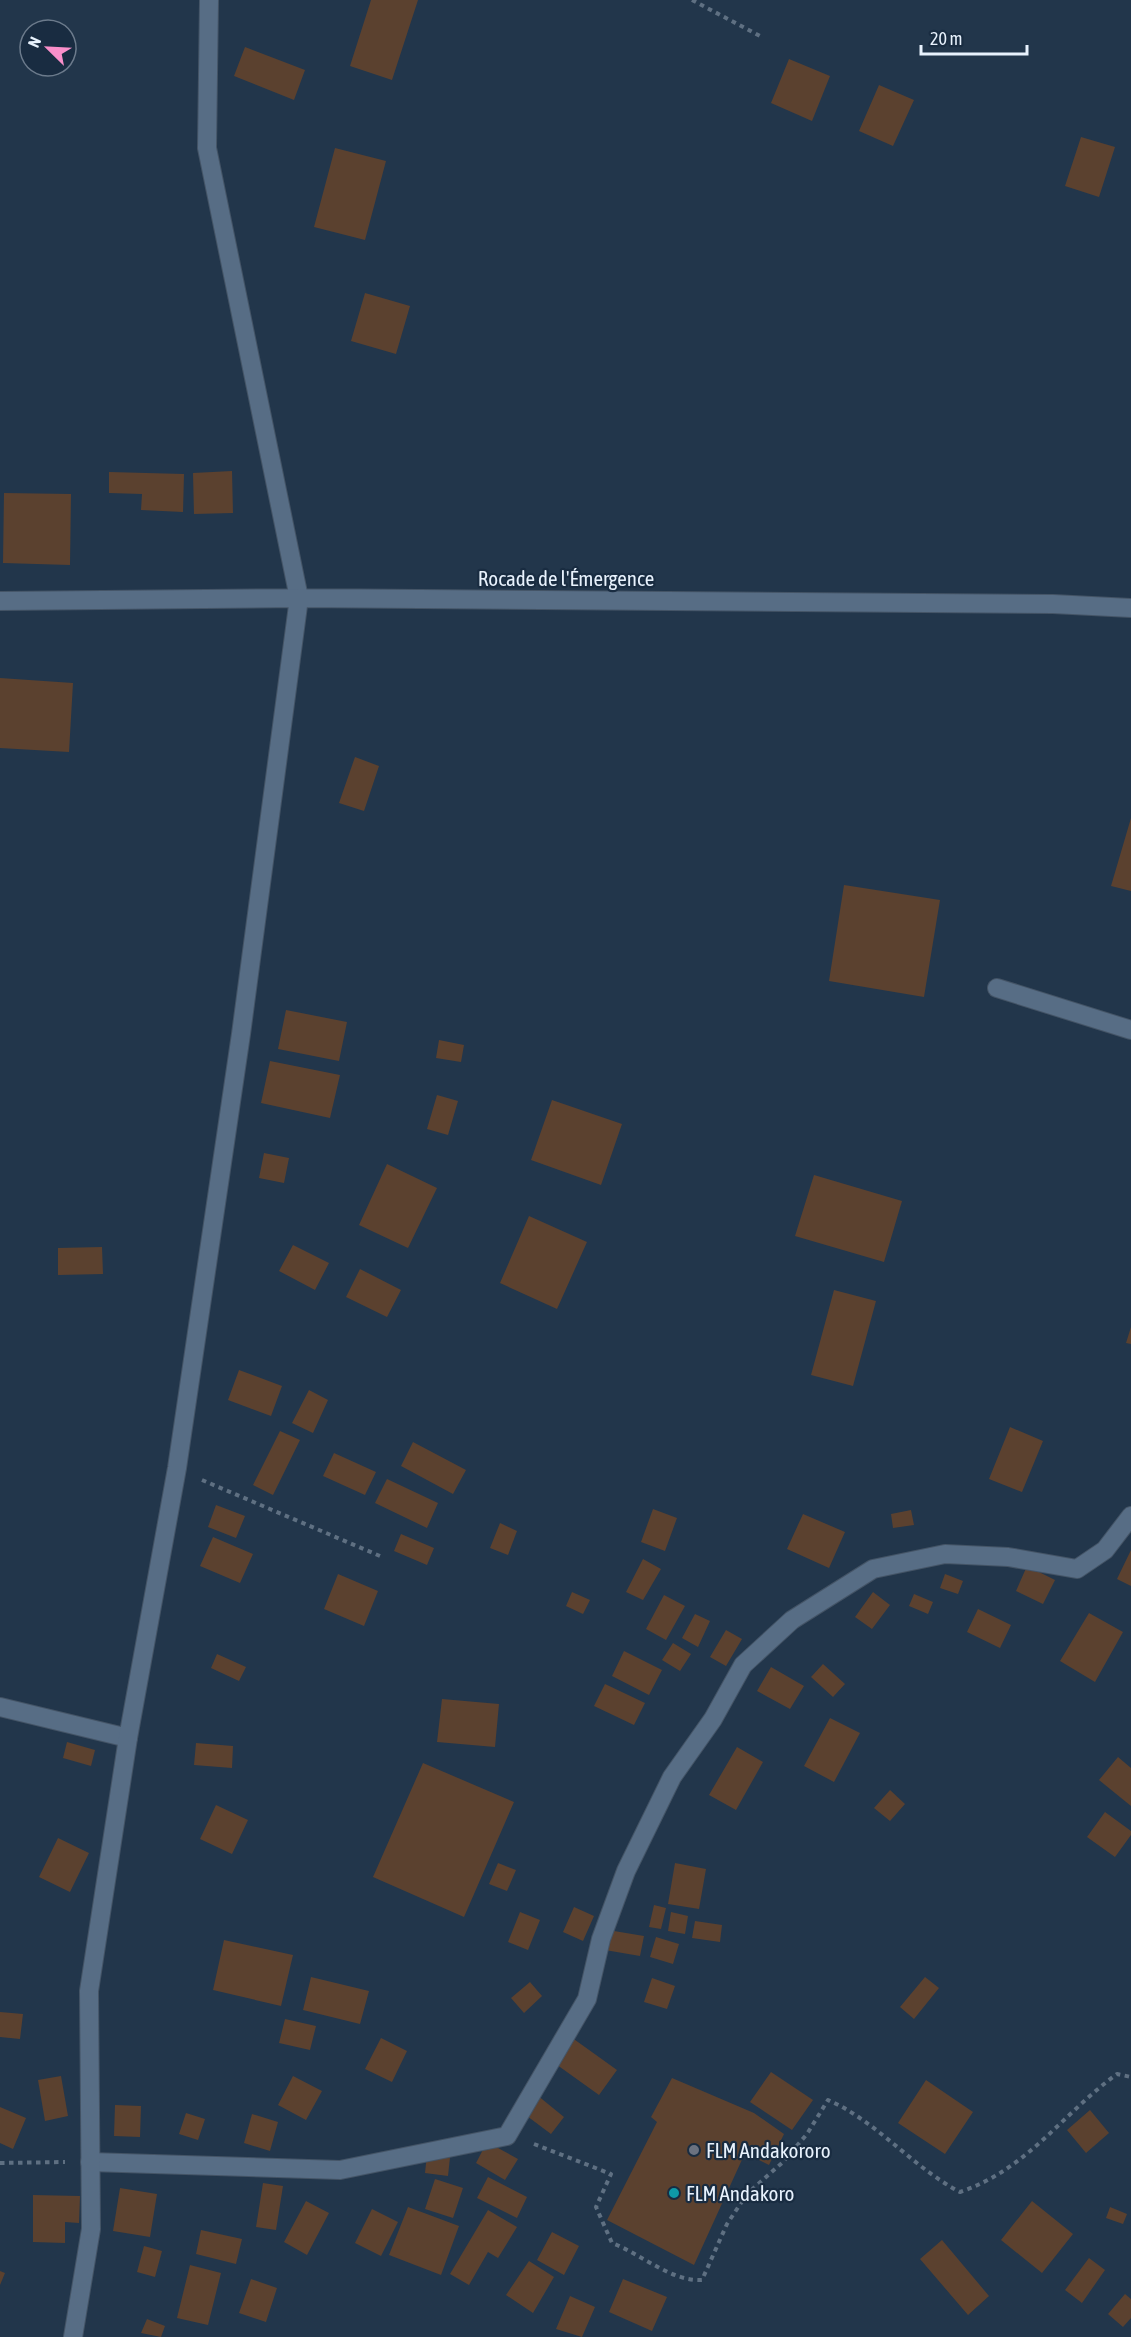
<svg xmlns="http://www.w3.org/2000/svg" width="1131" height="2337" font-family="'Asap Condensed',sans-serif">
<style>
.building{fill:#5b412f}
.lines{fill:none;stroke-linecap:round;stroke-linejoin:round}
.service-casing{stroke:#445466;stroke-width:20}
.minor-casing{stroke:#445466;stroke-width:20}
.tertiary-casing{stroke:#445466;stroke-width:20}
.path{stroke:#5f7082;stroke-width:4;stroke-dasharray:4.5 4.5;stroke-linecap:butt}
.service{stroke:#576d85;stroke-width:18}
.minor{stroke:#576d85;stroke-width:18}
.tertiary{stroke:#576d85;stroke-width:18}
.worship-dot{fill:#6b7280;stroke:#192c41;stroke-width:2}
.culture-dot{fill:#0f9aa8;stroke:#192c41;stroke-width:2}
.labels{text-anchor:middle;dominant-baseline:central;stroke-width:4.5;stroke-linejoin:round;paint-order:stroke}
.street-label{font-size:21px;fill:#e8f2fd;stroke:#192c41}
.poi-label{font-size:21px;fill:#e8f2fd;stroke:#192c41;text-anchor:start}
</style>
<rect width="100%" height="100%" fill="#22364b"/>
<path class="building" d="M371 0H418L392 80 350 66Z
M245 47 305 70 294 100 234 76Z
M789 59 830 76 812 121 771 103Z
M879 85 914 100 893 146 859 131Z
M1081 137 1115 147 1099 197 1065 186Z
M335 148 386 161 365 240 314 227Z
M365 293 410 306 396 354 351 341Z
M232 471 233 513 194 514 193 473Z
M109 472 184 474 183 512 141 510 142 494 109 493Z
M4 493 71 494 70 565 3 563Z
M0 678 73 683 69 752 0 748Z
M355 757 379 766 364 811 339 803Z
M1131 818V891L1111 886Z
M844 885 940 900 924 997 829 981Z
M286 1010 347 1022 339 1061 278 1049Z
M439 1040 464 1045 461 1062 436 1058Z
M270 1061 340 1075 330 1118 261 1103Z
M437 1095 458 1101 448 1135 427 1129Z
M552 1100 622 1124 601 1185 531 1160Z
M264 1153 289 1158 284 1183 259 1178Z
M387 1164 437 1188 408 1248 359 1225Z
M814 1175 902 1201 884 1262 795 1236Z
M529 1216 587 1242 557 1309 500 1283Z
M293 1245 329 1263 315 1290 279 1271Z
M102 1247 103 1274 58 1275V1248Z
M360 1269 401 1290 387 1317 346 1297Z
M834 1290 876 1301 853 1386 811 1375Z
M1131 1327V1344L1126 1343Z
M239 1370 282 1386 271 1416 228 1400Z
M309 1390 328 1400 313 1433 292 1423Z
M1010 1427 1043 1441 1022 1492 989 1479Z
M280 1431 300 1440 273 1495 253 1485Z
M413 1442 466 1470 453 1494 401 1466Z
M334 1453 376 1472 365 1495 323 1476Z
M387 1479 438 1503 427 1528 375 1503Z
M216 1505 245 1516 236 1538 208 1527Z
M653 1509 677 1518 665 1551 641 1542Z
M911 1510 914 1525 893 1528 891 1514Z
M803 1514 845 1532 829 1568 787 1549Z
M500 1523 517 1531 508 1555 490 1548Z
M401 1534 434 1548 427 1565 394 1551Z
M213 1537 253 1554 240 1583 200 1566Z
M1131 1550V1586L1117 1579Z
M643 1559 661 1569 643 1600 626 1592Z
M1027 1566 1055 1580 1043 1604 1016 1591Z
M338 1574 378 1591 364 1626 324 1609Z
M945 1574 963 1581 958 1594 940 1588Z
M572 1592 590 1600 583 1614 566 1606Z
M873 1592 890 1605 872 1629 855 1617Z
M914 1594 933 1602 928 1614 909 1606Z
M664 1595 685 1606 666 1640 646 1629Z
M978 1609 1011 1625 1000 1648 967 1632Z
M1089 1613 1123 1632 1095 1682 1060 1661Z
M695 1614 710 1621 698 1647 682 1638Z
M726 1630 742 1639 726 1666 710 1657Z
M673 1643 691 1654 680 1671 662 1660Z
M624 1651 662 1670 649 1695 612 1676Z
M217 1654 246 1667 239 1681 211 1668Z
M823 1664 845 1684 833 1697 811 1677Z
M771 1667 804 1686 790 1709 757 1691Z
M605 1684 645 1703 634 1725 594 1706Z
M442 1699 499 1704 495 1747 437 1742Z
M830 1718 860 1733 834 1782 804 1766Z
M67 1742 95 1750 91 1766 63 1758Z
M196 1743 233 1746 232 1768 194 1765Z
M737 1747 763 1762 736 1810 709 1795Z
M1118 1757 1131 1768V1806L1099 1780Z
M423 1763 514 1802 464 1917 373 1877Z
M890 1790 905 1804 890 1821 874 1808Z
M216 1805 248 1820 232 1854 200 1839Z
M1105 1812 1131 1831V1835L1115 1857 1087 1837Z
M58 1838 89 1853 70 1892 39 1877Z
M498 1863 516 1870 507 1891 489 1884Z
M675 1863 706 1869 699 1909 668 1904Z
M654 1905 666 1908 661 1929 649 1927Z
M574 1907 594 1916 583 1941 563 1932Z
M520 1912 540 1920 528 1950 508 1942Z
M671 1912 688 1916 685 1934 668 1931Z
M695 1921 722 1925 720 1942 692 1938Z
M608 1930 644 1936 640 1956 605 1950Z
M656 1937 679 1944 673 1964 650 1957Z
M224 1940 293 1955 281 2006 213 1990Z
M311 1977 369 1991 360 2024 303 2010Z
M925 1977 939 1988 914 2019 900 2007Z
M652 1978 675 1986 667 2009 644 2002Z
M530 1982 542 1996 524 2013 511 1998Z
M0 2012 23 2014 20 2039 0 2037Z
M285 2019 316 2026 310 2050 279 2043Z
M564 2032 617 2070 599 2095 546 2057Z
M381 2038 407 2051 392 2082 365 2069Z
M771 2072 813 2100 792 2130 750 2102Z
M61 2076 68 2116 45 2121 38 2080Z
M293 2076 322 2091 306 2120 278 2105Z
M672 2078 754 2113 784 2134 769 2165 745 2153 694 2265 607 2220 657 2122 651 2117Z
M926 2080 973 2112 945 2154 898 2123Z
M537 2095 564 2117 551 2134 523 2113Z
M115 2105 141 2106 140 2137 114 2136Z
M0 2107 26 2118 13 2149 0 2143Z
M1090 2110 1109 2133 1086 2153 1067 2130Z
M186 2113 205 2119 198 2140 179 2134Z
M252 2114 278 2122 270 2151 244 2143Z
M487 2142 518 2159 505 2180 476 2163Z
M428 2145 451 2148 448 2176 425 2173Z
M488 2177 527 2197 517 2218 477 2198Z
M435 2179 463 2188 453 2218 425 2209Z
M263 2183 283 2186 276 2230 256 2227Z
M120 2188 157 2194 150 2237 113 2231Z
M33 2195 80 2196 79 2223 65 2222V2243L33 2242Z
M306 2201 329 2213 307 2255 284 2242Z
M1032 2201 1073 2234 1042 2273 1001 2240Z
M408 2207 459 2226 441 2275 389 2255Z
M1110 2207 1127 2214 1123 2224 1106 2218Z
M372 2209 398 2222 381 2256 355 2243Z
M488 2210 517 2227 498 2258 488 2252 469 2285 450 2274Z
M201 2230 242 2239 236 2264 196 2254Z
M552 2232 579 2246 564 2275 537 2260Z
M942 2240 989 2296 968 2315 920 2259Z
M144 2246 162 2251 155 2277 137 2272Z
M1089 2258 1105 2270 1082 2303 1065 2290Z
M529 2261 554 2277 533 2313 506 2295Z
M190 2265 221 2273 208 2325 177 2318Z
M0 2271 5 2273 0 2285Z
M251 2279 277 2288 266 2322 239 2313Z
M623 2279 667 2297 652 2331 609 2312Z
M1125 2294 1131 2299V2318L1123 2327 1108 2314Z
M570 2296 595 2307 582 2337 556 2329Z
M147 2319 165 2326 161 2337 141 2333Z"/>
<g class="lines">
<g class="service-casing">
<path id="service" d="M997 988 1131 1030"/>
</g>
<g class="minor-casing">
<path id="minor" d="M209 0 207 148 299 598
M0 1707 128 1738
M90 2162 340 2170 507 2136 587 1999 601 1939 626 1871 672 1777 713 1719 743 1665 792 1620 873 1569 945 1554 1008 1557 1077 1569 1105 1550 1131 1516"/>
</g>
<g class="tertiary-casing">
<path id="tertiary" d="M0 601 299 598 1053 604 1131 608
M73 2337 91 2229 89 1991 128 1738 177 1468 241 1034 299 598"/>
</g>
<path class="path" d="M692 0 762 37
M202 1480 380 1556
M534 2144 611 2174 596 2207 612 2243C641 2254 672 2282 702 2280L727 2224 747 2194 783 2162 807 2134 828 2100C878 2122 912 2167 960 2192 1028 2169 1062 2114 1117 2074L1131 2077
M0 2163 65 2162"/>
<use href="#service" class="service"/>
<use href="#minor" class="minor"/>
<use href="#tertiary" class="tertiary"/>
</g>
<circle class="worship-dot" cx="694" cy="2150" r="6"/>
<circle class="culture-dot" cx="674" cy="2193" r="6"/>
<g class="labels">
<g class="street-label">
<text x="566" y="578">Rocade de l'Émergence</text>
</g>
<g class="poi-label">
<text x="706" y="2150">FLM Andakororo</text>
<text x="686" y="2193">FLM Andakoro</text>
</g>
</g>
<g transform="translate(48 48) rotate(294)"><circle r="28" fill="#192c41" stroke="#6c7b8c" stroke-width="1.5"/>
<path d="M0-4.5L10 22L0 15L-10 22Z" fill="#f98fca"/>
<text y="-9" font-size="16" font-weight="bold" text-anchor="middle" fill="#e8f2fd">N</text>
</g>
<path d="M921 45v9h106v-9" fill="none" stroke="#e8f2fd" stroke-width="3"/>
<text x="930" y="45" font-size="18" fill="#e8f2fd" stroke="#192c41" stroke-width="4.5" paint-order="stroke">20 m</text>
</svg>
